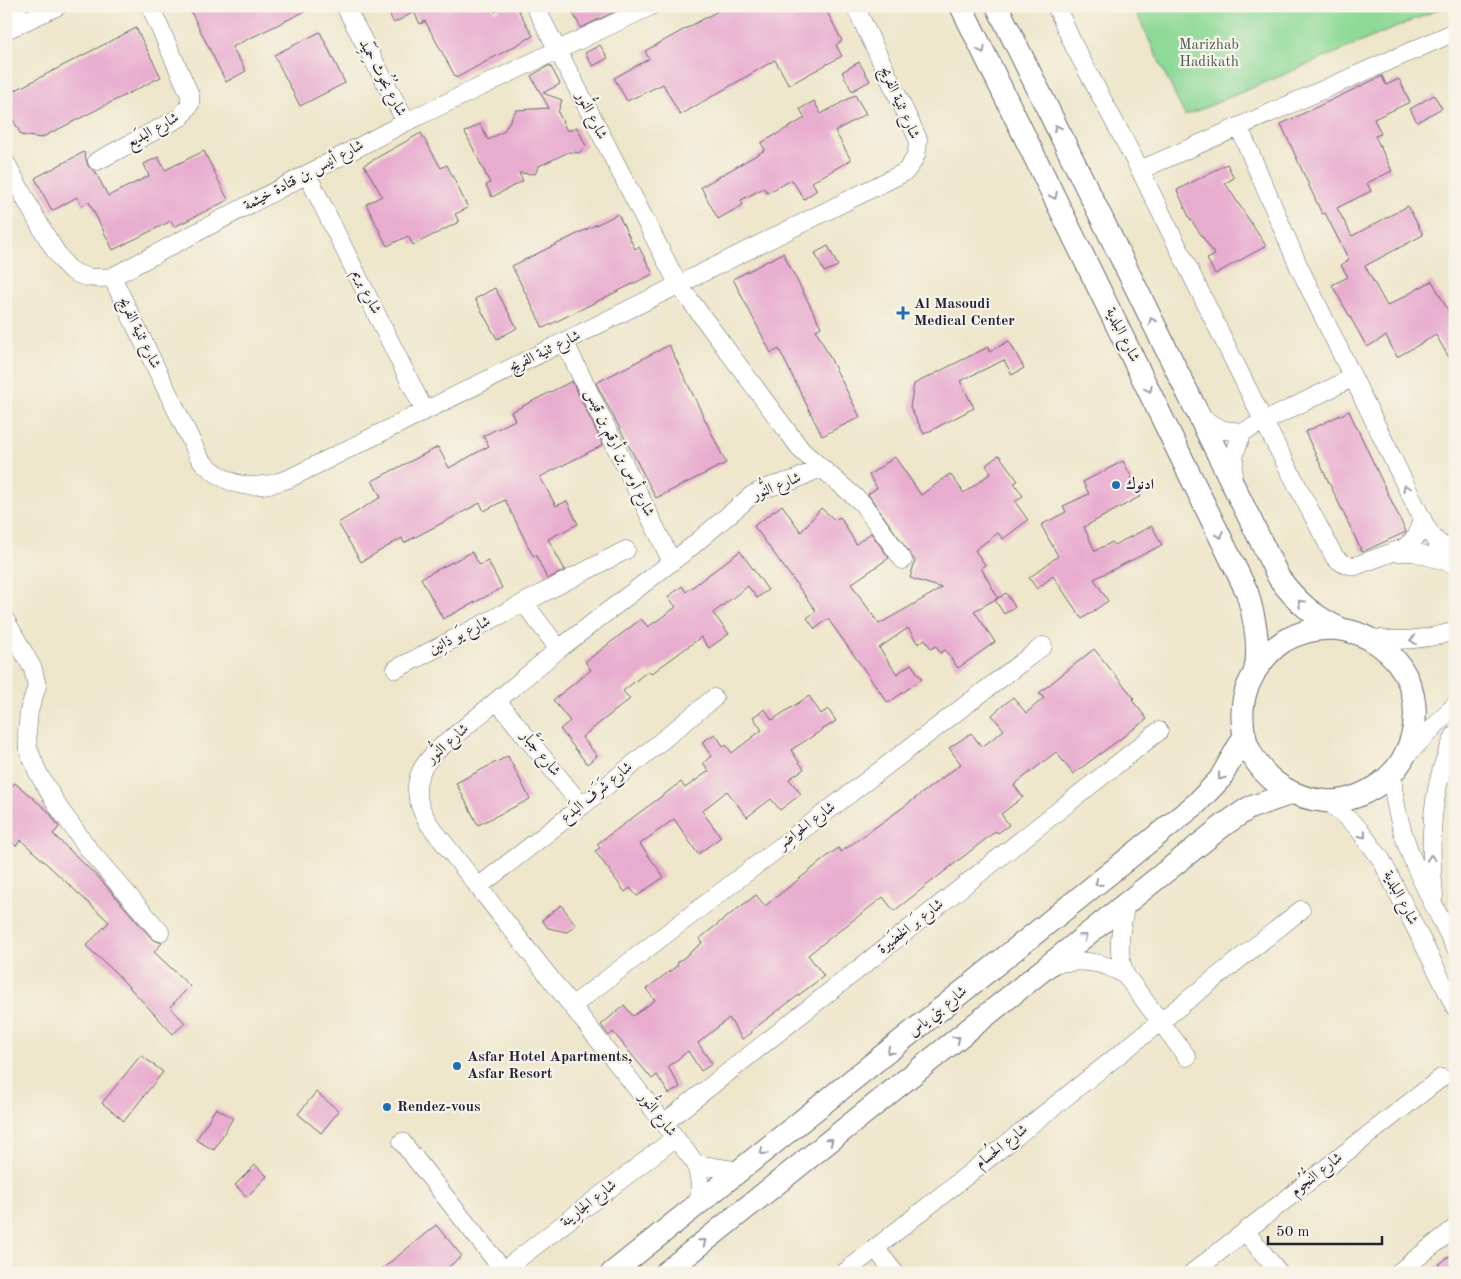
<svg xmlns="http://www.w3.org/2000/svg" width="1461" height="1279" font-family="'Old Standard TT',Amiri,serif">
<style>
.green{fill:#8dd996;stroke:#587e68}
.building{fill:#e8accf}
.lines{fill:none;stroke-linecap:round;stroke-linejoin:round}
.minor-casing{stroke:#69676d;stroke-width:19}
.major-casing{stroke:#69676d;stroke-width:24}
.minor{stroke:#fff;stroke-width:18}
.major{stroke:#fff;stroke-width:22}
.oneway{stroke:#9c9ca7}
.poi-dot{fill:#1f6fb2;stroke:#f7f3e8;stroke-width:2}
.labels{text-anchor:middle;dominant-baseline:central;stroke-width:4.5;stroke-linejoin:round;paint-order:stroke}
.park-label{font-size:15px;fill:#425956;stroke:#f7f3e8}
.street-label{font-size:15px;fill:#22223b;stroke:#f7f3e8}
.poi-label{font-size:15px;font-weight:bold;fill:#22223b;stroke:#f7f3e8;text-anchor:start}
</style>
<rect width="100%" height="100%" fill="#f7f3e8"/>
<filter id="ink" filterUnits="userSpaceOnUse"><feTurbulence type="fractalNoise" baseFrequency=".02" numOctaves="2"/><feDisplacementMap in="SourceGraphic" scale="10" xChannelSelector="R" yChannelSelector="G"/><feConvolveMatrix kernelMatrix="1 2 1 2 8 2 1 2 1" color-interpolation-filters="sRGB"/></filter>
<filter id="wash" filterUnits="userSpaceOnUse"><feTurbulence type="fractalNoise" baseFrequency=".0096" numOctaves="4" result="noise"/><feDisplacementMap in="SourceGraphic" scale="20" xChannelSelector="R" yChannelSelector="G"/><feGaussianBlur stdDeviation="1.12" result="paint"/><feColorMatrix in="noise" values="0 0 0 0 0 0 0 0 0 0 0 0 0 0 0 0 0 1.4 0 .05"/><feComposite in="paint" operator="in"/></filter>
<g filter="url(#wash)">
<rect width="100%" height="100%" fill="#eee6ca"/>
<path class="green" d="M1133 6H1447L1185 116Z"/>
<g id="blocks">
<path class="building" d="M188 6H316L232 47 246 71 226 82Z
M385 6H492L495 12 506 6H516L533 36 456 78 425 21 420 24 414 12 394 23Z
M569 6H626L581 28Z
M727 6H824L842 41 836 45 842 56 789 85 775 60 680 115 663 84 627 101 614 78 649 59 645 51Z
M136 28 161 77 41 138 21 135 6 106V95Z
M320 32 345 83 300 106 274 55Z
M600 45 608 58 593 66 585 53Z
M859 62 870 81 852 91 842 72Z
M550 65 560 84 543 93 562 100 558 112 567 131 577 127 586 146 579 153 569 152 539 166 535 174 519 173 523 181 492 197 486 185 490 183 465 132 480 124 488 140 504 131 516 110 549 108 531 76Z
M1382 76 1386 85 1399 79 1410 102 1374 119 1381 134 1375 136 1392 171 1367 183 1371 191 1337 208 1352 236 1408 206 1423 235 1365 266 1387 306 1432 281 1455 323V368L1436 335 1397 357 1386 336 1367 347 1332 285 1348 277 1341 265 1349 260 1325 213 1322 214 1281 124Z
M855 95 866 114 835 131 851 160 812 182 817 190 804 199 792 180 767 193 764 188 741 200 743 205 718 219 701 187 765 150 761 143 805 118 800 109 814 101 821 114Z
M1434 95 1442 108 1417 122 1410 109Z
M421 133 441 168 447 165 468 208 455 214 459 222 413 245 408 236 387 246 366 204 382 196 364 165Z
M204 151 228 200 174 227 171 221 113 250 89 202 82 206 77 197 52 211 35 178 84 152 88 166 95 171 108 196 149 176 144 164 158 157 165 170Z
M1227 164 1234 178 1225 183 1266 246 1215 274 1207 259 1215 255 1189 217 1177 190Z
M618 214 635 249 639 247 653 274 543 328 512 266Z
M828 246 838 266 824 272 815 253Z
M783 253 821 327 816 330 860 417 822 436 779 349 771 353 733 279Z
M495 288 517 328 497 339 475 299Z
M1009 341 1024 368 1012 375 1004 360 960 381 974 408 924 434 910 407 914 384 988 347 989 352Z
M669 345 726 463 656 498 596 383Z
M572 381 603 445 540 477 556 506 567 501 578 524 548 539 565 570 547 579 536 555 533 556 505 500 484 511 480 503 404 543 402 538 361 562 338 523 381 497 372 481 438 447 449 468 489 446 483 436 515 420 511 412Z
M1349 411 1406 532 1362 552 1305 432Z
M999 455 1018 481 1014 483 1023 496 1015 502 1028 520 1003 539 998 533 975 550 985 565 981 568 998 598 974 611 995 642 958 668 945 650 940 653 936 646 931 649 925 639 918 644 908 628 879 648 897 674 911 664 922 679 888 703 828 619 815 629 807 618 816 611 754 526 782 505 801 532 821 508 835 520 840 517 856 544 871 533 889 558 851 584 879 624 942 588 910 578 915 561 868 494 877 488 869 475 895 457 921 495 950 474 964 493 991 473 986 465Z
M1123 461 1141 496 1084 527 1095 551 1112 542 1114 545 1152 526 1162 545 1094 579 1108 601 1082 619 1053 576 1037 589 1029 578 1058 556 1041 525 1066 512 1063 506 1089 494 1083 482Z
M740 551 768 590 757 598 748 586 713 613 729 634 709 648 701 637 651 674 648 671 623 691 630 699 582 737 597 756 587 764 560 729 570 721 553 700 591 670 585 662 641 619 648 627 676 607 668 597 682 586 686 592Z
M472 552 479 565 488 561 502 588 443 619 421 578Z
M1006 593 1015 607 1004 614 995 600Z
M1094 649 1134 698 1132 700 1147 719 1073 774 1056 752 1014 785 1023 797 1001 814 1009 825 998 833 996 831 894 911 883 897 808 955 824 976 751 1031 752 1033 742 1039 729 1018 698 1043 712 1064 701 1071 688 1051 668 1067 680 1087 669 1094 657 1075 652 1079 613 1032 609 1036 601 1025 624 1005 633 1016 655 1000 646 989 678 965 677 963 702 943 699 939 724 919 756 895 765 906 838 848 841 852 898 811 961 764 949 748 971 733 982 747 1004 730 992 715 1013 697 1026 713 1044 698 1039 693Z
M809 696 821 714 828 709 836 721 791 750 804 769 789 779 801 794 780 810 771 799 747 817 727 791 702 811 721 837 698 854 674 819 640 844 664 877 637 896 630 888 625 892 595 851 600 848 597 844 681 782 685 788 709 771 703 763 711 756 702 742 715 734 724 747 726 745 732 753 762 730 753 717 765 709 772 720Z
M508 756 530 799 478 825 456 783Z
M15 783 49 812 59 827 53 834 100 879 152 939 162 943 154 952 190 986 170 1007 185 1023 173 1034 114 971 86 946 109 922 21 840 16 846 6 836V823L11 818 6 813V792Z
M561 905 576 925 567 932 548 928 542 920Z
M141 1055 163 1072 124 1121 102 1103Z
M316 1092 339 1111 321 1133 298 1114Z
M216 1108 233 1118 214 1150 196 1140Z
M255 1165 267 1176 247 1197 235 1185Z
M436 1225 462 1256 441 1273H377Z
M1455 1252V1273H1428Z"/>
</g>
</g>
<g filter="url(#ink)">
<use href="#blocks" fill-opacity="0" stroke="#69676d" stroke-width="1"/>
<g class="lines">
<g class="minor-casing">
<path id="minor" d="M14 6 22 22
M345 6 406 122
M535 6 678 284 802 451 862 503 903 560
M1056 6 1074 46 1140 170 1264 422 1335 558 1344 564 1355 566 1404 548 1417 536 1422 518
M6 30 58 6
M1239 127 1299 267 1426 527 1436 541 1455 553
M97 161 181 117 190 104V95L150 6
M6 163C18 184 55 259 71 270 84 279 97 279 112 277L406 122 651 6
M1140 170 1455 32
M307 174 424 410
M112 277 200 459C227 487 250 492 288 479L905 172C914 162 918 154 918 139L855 6
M565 343 672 562
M1199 417 1223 430 1243 432 1352 378
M1232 482 1235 452 1243 432
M1396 552H1414L1455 564
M524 603 559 649
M6 621 33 669 37 686 29 711 27 734 28 748 38 773 59 808 90 851 160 932
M1370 638C1399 642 1426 640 1455 631
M396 669 626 550
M498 702 582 806
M1407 755 1455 705
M1392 773C1395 838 1427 891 1455 947
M1328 801 1357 827 1381 859 1455 1007
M478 887 582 806 714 698
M1434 896C1429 841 1430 786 1455 735
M1126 903C1121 929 1115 951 1126 976L1187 1057
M1051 964C1079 960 1101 959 1126 976
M572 1006 1043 646
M664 1123 1159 731
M402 1142 503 1270
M696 1164 739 1171
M699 1203 700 1184 696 1164 429 824C410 793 413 771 441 747L559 649 691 547 752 495 766 488 794 480 820 468
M1245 1231 1279 1273
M875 1248 895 1273
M500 1273 675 1138
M844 1273 1301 910
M1192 1273 1441 1078
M1398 1273 1455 1228"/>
</g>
<g class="major-casing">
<path id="major" d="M961 6 1247 592C1254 616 1261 646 1255 671 1253 677 1249 682 1247 688 1240 707 1241 733 1250 751 1265 781 1292 798 1325 801 1348 803 1371 792 1387 778 1401 766 1409 749 1413 732 1428 658 1349 603 1284 641 1271 649 1263 660 1255 671
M997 6 1279 578C1296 601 1314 617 1341 629
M612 1273 1196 804 1220 779 1245 735
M665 1273 1225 824 1249 808 1292 793"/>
</g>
<use href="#minor" class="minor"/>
<use href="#major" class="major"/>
</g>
<defs><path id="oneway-chevron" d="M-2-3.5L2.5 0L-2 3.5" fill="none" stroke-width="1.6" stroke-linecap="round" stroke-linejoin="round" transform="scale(1.25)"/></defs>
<g class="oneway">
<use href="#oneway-chevron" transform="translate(982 50) rotate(64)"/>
<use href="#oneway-chevron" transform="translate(1057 128) rotate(-116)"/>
<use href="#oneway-chevron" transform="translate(1054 196) rotate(64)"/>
<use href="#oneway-chevron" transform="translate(1152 321) rotate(-116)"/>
<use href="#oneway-chevron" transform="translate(1149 389) rotate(64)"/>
<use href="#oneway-chevron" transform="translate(1406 488) rotate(-116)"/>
<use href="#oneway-chevron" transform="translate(1220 535) rotate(63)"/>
<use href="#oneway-chevron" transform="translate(1301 603) rotate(-137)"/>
<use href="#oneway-chevron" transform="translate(1413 640) rotate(175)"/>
<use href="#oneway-chevron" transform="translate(1221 777) rotate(127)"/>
<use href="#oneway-chevron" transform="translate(1363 835) rotate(51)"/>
<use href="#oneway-chevron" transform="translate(1431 858) rotate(-93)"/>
<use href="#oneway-chevron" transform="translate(1098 883) rotate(141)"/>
<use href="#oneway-chevron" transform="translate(1084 937) rotate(-39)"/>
<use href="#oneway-chevron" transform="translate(957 1039) rotate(-39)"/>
<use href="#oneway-chevron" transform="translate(890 1051) rotate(141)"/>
<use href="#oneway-chevron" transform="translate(830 1141) rotate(-39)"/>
<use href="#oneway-chevron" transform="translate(763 1152) rotate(141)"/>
<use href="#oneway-chevron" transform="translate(703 1242) rotate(-39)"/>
</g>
</g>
<g class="poi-dot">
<path d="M900.5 305.5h5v5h5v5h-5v5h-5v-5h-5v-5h5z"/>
<circle cx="1116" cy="485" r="5"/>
<circle cx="457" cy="1066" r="5"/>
<circle cx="387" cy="1107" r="5"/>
</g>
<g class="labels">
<g class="park-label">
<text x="1209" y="45">Marizhab<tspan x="1209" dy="17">Hadikath</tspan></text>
</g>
<g class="street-label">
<text transform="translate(382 78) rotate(62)">شارع بُحُوث حِمَيِّد</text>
<text transform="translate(899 103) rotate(66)">شارع ثنية الفريج</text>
<text transform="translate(591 116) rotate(63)">شارع النُّور</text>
<text transform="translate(153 131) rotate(-29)">شارع البدَيع</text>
<text transform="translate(304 176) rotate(-28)">شارع أنيس بن قتادة خيثمة</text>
<text transform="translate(366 292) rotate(64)">شارع بريم</text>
<text transform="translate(139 333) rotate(64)">شارع ثنية الفريج</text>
<text transform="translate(1122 335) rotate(64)">شارع البلدية</text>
<text transform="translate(545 352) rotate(-26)">شارع ثنية الفريج</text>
<text transform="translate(619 453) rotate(64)">شارع أوس بن أرقم بن قيس</text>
<text transform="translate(777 487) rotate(-22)">شارع النُّور</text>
<text transform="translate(460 636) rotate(-27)">شارع يَو ذانِين</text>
<text transform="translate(448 744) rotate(-42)">شارع النُّور</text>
<text transform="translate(540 754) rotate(51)">شارع جَبَّار</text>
<text transform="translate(597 793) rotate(-39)">شارع شَرَف البَدع</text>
<text transform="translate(807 826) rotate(-37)">شارع الحواضِر</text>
<text transform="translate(1400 898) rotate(63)">شارع البلدية</text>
<text transform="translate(911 927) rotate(-38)">شارع بَر الخِضَيرة</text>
<text transform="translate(938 1012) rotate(-39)">شارع بني ياس</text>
<text transform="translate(657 1115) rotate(52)">شارع النُّور</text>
<text transform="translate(1002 1147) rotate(-38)">شارع الحُسام</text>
<text transform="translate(1317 1175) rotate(-38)">شارع النُّجُوم</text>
<text transform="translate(589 1204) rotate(-38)">شارع الجارِينة</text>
</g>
<g class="poi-label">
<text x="914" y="304">Al Masoudi<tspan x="914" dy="17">Medical Center</tspan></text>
<text x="1126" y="485">ادنوك</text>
<text x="467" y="1057">Asfar Hotel Apartments,<tspan x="467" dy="17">Asfar Resort</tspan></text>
<text x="397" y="1107">Rendez-vous</text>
</g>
</g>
<rect width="1461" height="1279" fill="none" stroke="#f7f3e8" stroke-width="25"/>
<path d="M1268 1236v8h114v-8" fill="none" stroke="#22223b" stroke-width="2.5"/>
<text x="1276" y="1236" font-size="15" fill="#22223b" stroke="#f7f3e8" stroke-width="4" paint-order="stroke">50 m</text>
</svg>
